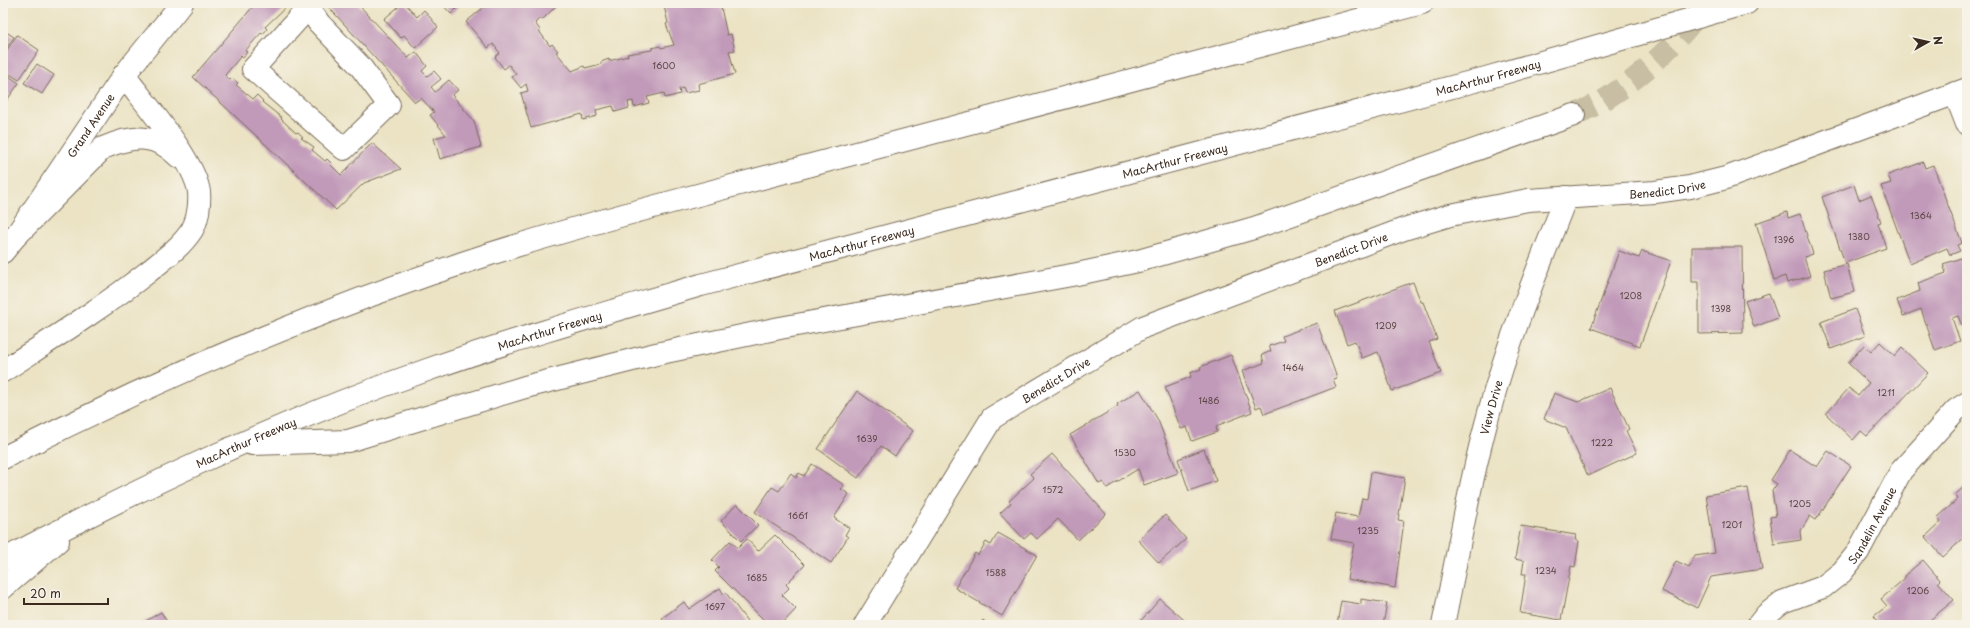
<svg xmlns="http://www.w3.org/2000/svg" width="1970" height="628" font-family="'Playpen Sans',sans-serif">
<style>
.building{fill:#c19ab9}
.lines{fill:none;stroke-linecap:round;stroke-linejoin:round}
.highway-tunnel{stroke:#c8bea3;stroke-width:22;stroke-dasharray:22 11;stroke-linecap:butt}
.minor-casing{stroke:#796b58;stroke-width:24}
.major-casing{stroke:#796b58;stroke-width:24}
.highway-casing{stroke:#796b58;stroke-width:24}
.minor{stroke:#fff;stroke-width:22}
.major{stroke:#fff;stroke-width:22}
.highway{stroke:#fff;stroke-width:22}
.labels{text-anchor:middle;dominant-baseline:central;stroke-width:4;stroke-linejoin:round;paint-order:stroke}
.number-label{font-size:9px;fill:#5c4645}
.street-label{font-size:11px;fill:#3b2a1e;stroke:#f7f3e8}
</style>
<rect width="100%" height="100%" fill="#f7f3e8"/>
<filter id="ink" filterUnits="userSpaceOnUse"><feTurbulence type="fractalNoise" baseFrequency=".025" numOctaves="2"/><feDisplacementMap in="SourceGraphic" scale="8" xChannelSelector="R" yChannelSelector="G"/><feConvolveMatrix kernelMatrix="1 2 1 2 8 2 1 2 1" color-interpolation-filters="sRGB"/></filter>
<filter id="wash" filterUnits="userSpaceOnUse"><feTurbulence type="fractalNoise" baseFrequency=".012" numOctaves="4" result="noise"/><feDisplacementMap in="SourceGraphic" scale="16" xChannelSelector="R" yChannelSelector="G"/><feGaussianBlur stdDeviation="0.9" result="paint"/><feColorMatrix in="noise" values="0 0 0 0 0 0 0 0 0 0 0 0 0 0 0 0 0 1.4 0 .05"/><feComposite in="paint" operator="in"/></filter>
<g filter="url(#wash)">
<rect width="100%" height="100%" fill="#ebe3c4"/>
<g id="blocks">
<path class="building" d="M256 3H286L288 5 265 27 267 29 263 34 261 33 245 51 247 52 243 58 241 56 225 75 230 80 232 78 238 83 236 85 253 99 257 95 263 101 262 102 282 118 281 119 296 133 298 132 303 137 301 138 314 147 312 150 325 161 327 159 332 164 331 165 341 175 372 143 401 169 364 183 336 210 193 77Z
M325 3H357L408 58 416 52 427 66 422 71 427 76 434 71 441 79 431 87 435 92 449 80 458 90 452 95 474 121 481 147 440 159 434 138 446 135 430 115 434 112 421 98 415 102Z
M403 3H405L417 17 424 10 438 27 415 48 404 35 401 38 384 19Z
M441 3H462L451 14Z
M489 3H559L542 20 540 18 535 23 540 30 539 31 550 46 552 44 558 51 556 52 572 71 584 66 585 68 601 64V62L609 59V61L628 56 627 54 652 50V48L660 46 661 48 674 45 666 24 668 23 664 6H661V3H714V5L720 3 727 35 731 34 735 50 729 51 735 74 698 84 699 90 685 93 683 88 679 89 680 94 665 98 664 93 647 97 649 103 634 107 633 101 628 102 629 108 615 112 613 106 596 110 597 116 583 120 582 114 531 128 521 93 528 91 526 84 521 88 512 77 516 74 509 65 504 69 495 57 500 53 493 44 488 48 466 22Z
M3 30 14 37 3 53Z
M17 35 39 50 19 80 3 70V56Z
M37 64 54 75 42 94 24 83Z
M3 72 19 83 5 103 3 101Z
M1923 162 1925 168 1933 165 1962 243 1957 245 1960 251 1950 255 1947 248 1910 264 1881 186 1891 183 1888 175Z
M1854 185 1859 200 1871 195 1881 222 1878 223 1886 248 1845 263 1822 197Z
M1787 212 1788 218 1800 214 1813 254 1804 257 1810 276 1787 283 1785 276 1774 280 1756 223Z
M1692 247H1742L1743 333 1699 334V282H1692Z
M1619 251 1639 258 1642 251 1671 261 1640 346 1591 328Z
M1964 257 1967 266V324L1962 326 1958 316 1952 318 1960 341 1935 350 1921 309 1903 316 1897 300 1920 291 1918 283 1946 273 1943 264Z
M1847 264 1854 292 1831 298 1824 270Z
M1413 282 1421 302H1423L1437 339 1429 342 1441 373 1392 391 1378 352 1362 358 1355 341 1347 344 1335 311Z
M1769 293 1778 318 1754 327 1745 301Z
M1855 309 1865 336 1831 349 1821 322Z
M1317 323 1337 378 1333 379 1336 387 1264 414 1261 406 1256 408 1242 371 1264 363 1262 355 1271 351 1269 346 1284 341 1282 336Z
M1880 342 1895 356 1902 348 1928 373 1867 436 1861 431 1853 440 1826 414 1849 388 1858 396 1869 383 1848 363 1864 345 1871 352Z
M1231 355 1252 412 1216 426 1217 432 1192 441 1187 427 1181 429 1165 387 1191 377 1190 373 1201 369 1200 367Z
M1610 388 1629 429 1626 431 1637 453 1588 476 1566 428 1544 419 1554 393 1578 402Z
M1140 390 1158 420 1178 473 1144 485 1138 469 1107 488 1103 482 1099 484 1070 435 1118 406 1117 404Z
M857 391 913 431 895 456 881 446 858 478 818 449Z
M1204 449 1216 481 1189 491 1178 459Z
M1790 450 1817 467 1828 451 1851 466 1816 520 1810 516 1800 532 1801 540 1774 544 1770 517 1776 516 1772 491 1777 484 1771 480Z
M1052 454 1106 514 1078 540 1058 519 1037 539 1031 533 1024 539 1000 513 1011 503 1009 501 1034 478 1030 474Z
M812 464 844 485 841 489 849 494 834 518 849 528 845 535 848 537 831 563 755 512 772 487 779 491 791 473 796 478 799 473 804 476Z
M1371 472 1405 478 1398 520 1404 521 1395 588 1347 579 1354 543 1331 539 1336 513 1358 517 1362 498 1367 499Z
M1967 484V535L1943 557 1925 537 1941 522 1937 518 1958 499 1955 495Z
M1748 488 1762 569 1711 577 1697 608 1662 591 1676 561 1689 567 1695 556 1715 553 1706 495Z
M737 504 758 525 741 541 721 521Z
M1165 515 1186 539 1159 563 1138 540Z
M1521 526 1576 535 1575 540 1579 541 1575 567 1571 566 1561 620 1520 613 1526 574H1522L1524 561 1515 559Z
M998 533 1037 555 1002 616 955 588 975 553 978 555 986 542 991 545Z
M775 535 805 565 786 584 789 588 782 595 796 609 781 625H769L715 571 719 567 712 560 730 541 738 548 747 539 758 551Z
M1923 560 1940 580 1938 582 1954 600 1924 625H1881L1874 616 1887 606 1881 599 1905 578 1904 576Z
M720 588 724 595 726 593 750 625H667L662 618 684 602 689 609Z
M1160 599 1190 625H1137Z
M1361 599 1387 603 1383 625H1337L1341 601 1361 604Z
M161 612 169 625H139Z
M983 620 989 625H979Z"/>
</g>
</g>
<g filter="url(#ink)">
<use href="#blocks" fill-opacity="0" stroke="#796b58" stroke-width="1"/>
<g class="lines">
<path class="highway-tunnel" d="M1574 115C1584 110 1595 106 1604 100 1643 76 1680 41 1706 3"/>
<g class="minor-casing">
<g id="minor">
<path d="M305 3 319 23 360 66 389 105 344 149 253 69 308 8"/>
<path d="M1955 93 1967 124"/>
<path id="s1" d="M3 252 15 237 124 75"/>
<path id="s2" d="M865 625 992 418 1143 327 1404 229 1450 215 1528 200 1655 192 1690 187 1726 178 1967 89"/>
<path id="s3" d="M1443 625C1458 553 1470 480 1490 409 1509 337 1539 267 1566 197"/>
<path id="s4" d="M1758 625 1767 614 1782 602 1823 587 1842 572 1858 552 1901 471 1956 410 1967 403"/>
</g>
</g>
<g class="major-casing">
<path id="major" d="M124 75 182 3"/>
</g>
<g class="highway-casing">
<g id="highway">
<path d="M15 237 103 148C133 135 155 133 179 157"/>
<path d="M3 371C52 339 102 308 148 272 164 259 181 247 192 230 198 220 200 203 199 192 195 161 144 102 124 75"/>
<path d="M252 444 348 441 525 387 656 354 780 328 1077 274 1138 261 1254 228 1574 115"/>
<path d="M3 458C159 378 322 308 490 254 552 234 615 217 679 200L1422 3"/>
<path id="s5" d="M3 560C140 488 280 421 427 370 517 338 609 312 701 285L1486 78 1747 3"/>
<path d="M3 588 58 541"/>
</g>
</g>
<use href="#minor" class="minor"/>
<use href="#major" class="major"/>
<use href="#highway" class="highway"/>
</g>
</g>
<g class="labels">
<g class="number-label">
<text x="664" y="65">1600</text>
<text x="1921" y="215">1364</text>
<text x="1859" y="236">1380</text>
<text x="1784" y="239">1396</text>
<text x="1631" y="295">1208</text>
<text x="1721" y="308">1398</text>
<text x="1386" y="325">1209</text>
<text x="1293" y="367">1464</text>
<text x="1886" y="392">1211</text>
<text x="1209" y="400">1486</text>
<text x="867" y="438">1639</text>
<text x="1602" y="442">1222</text>
<text x="1125" y="452">1530</text>
<text x="1053" y="489">1572</text>
<text x="1800" y="503">1205</text>
<text x="798" y="515">1661</text>
<text x="1732" y="524">1201</text>
<text x="1368" y="530">1235</text>
<text x="1546" y="570">1234</text>
<text x="996" y="572">1588</text>
<text x="757" y="577">1685</text>
<text x="1918" y="590">1206</text>
<text x="715" y="606">1697</text>
</g>
<g class="street-label">
<text stroke="none"><textPath href="#s5" startOffset="1566">MacArthur Freeway</textPath></text>
<text stroke="none"><textPath href="#s1" startOffset="154">Grand Avenue</textPath></text>
<text stroke="none"><textPath href="#s5" startOffset="1242">MacArthur Freeway</textPath></text>
<text stroke="none"><textPath href="#s2" startOffset="965">Benedict Drive</textPath></text>
<text stroke="none"><textPath href="#s5" startOffset="918">MacArthur Freeway</textPath></text>
<text stroke="none"><textPath href="#s2" startOffset="641">Benedict Drive</textPath></text>
<text stroke="none"><textPath href="#s5" startOffset="594">MacArthur Freeway</textPath></text>
<text stroke="none"><textPath href="#s2" startOffset="317">Benedict Drive</textPath></text>
<text stroke="none"><textPath href="#s3" startOffset="223">View Drive</textPath></text>
<text stroke="none"><textPath href="#s5" startOffset="270">MacArthur Freeway</textPath></text>
<text stroke="none"><textPath href="#s4" startOffset="157">Sandelin Avenue</textPath></text>
</g>
</g>
<rect width="1970" height="628" fill="none" stroke="#f7f3e8" stroke-width="16"/>
<g transform="translate(1928 42) rotate(82)" stroke="#f7f3e8" stroke-width="3" paint-order="stroke">
<path d="M0-3L7 15L0 10L-7 15Z" fill="#3b2a1e"/>
<text y="-6" font-size="11" font-weight="bold" text-anchor="middle" fill="#3b2a1e">N</text>
</g>
<path d="M24 598v6h84v-6" fill="none" stroke="#3b2a1e" stroke-width="2"/>
<text x="30" y="598" font-size="12" fill="#3b2a1e" stroke="#f7f3e8" stroke-width="3" paint-order="stroke">20 m</text>
</svg>
